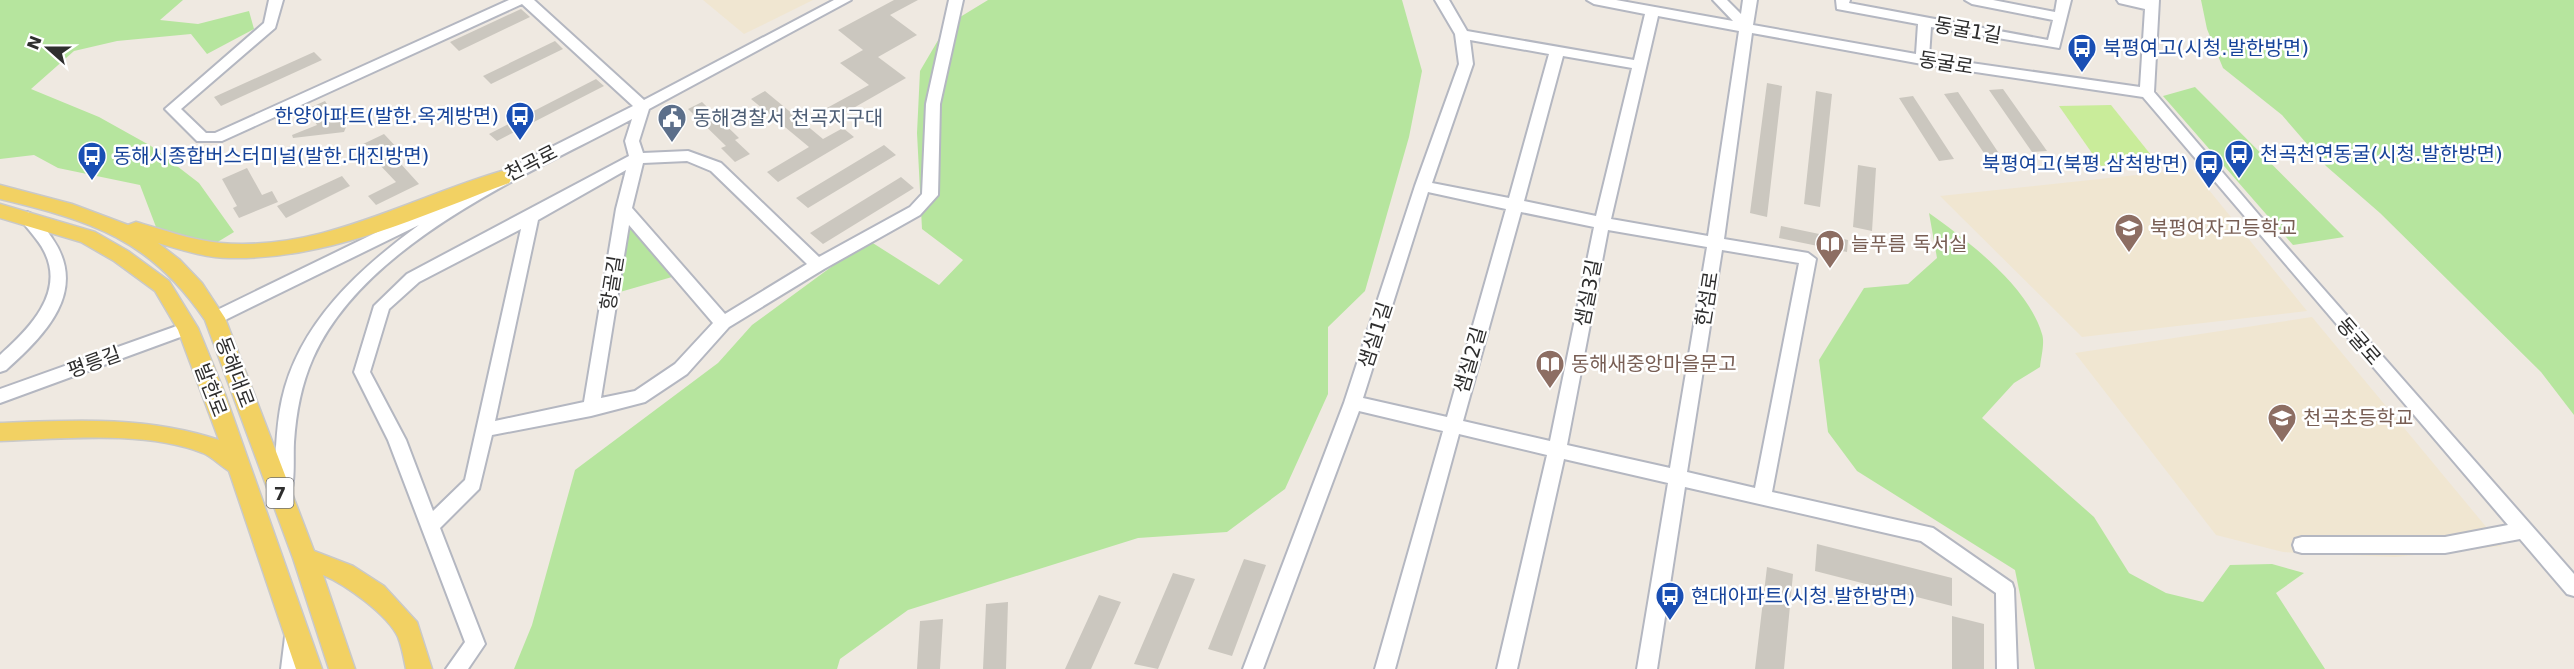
<svg xmlns="http://www.w3.org/2000/svg" width="2574" height="669" font-family="'DejaVu Sans','Noto Sans KR',sans-serif">
<style>
.education{fill:#f0e6d1}
.green{fill:#b6e59e}
.pitch{fill:#c9ec9a}
.building{fill:#cbc7bf}
.lines{fill:none;stroke-linecap:round;stroke-linejoin:round}
.minor-casing{stroke:#b4b7c1;stroke-width:4}
.major-casing{stroke:#c9c9c9;stroke-width:3}
.minor{fill:#fff;fill-rule:evenodd}
.major{fill:#f2d163;fill-rule:evenodd}
.labels{text-anchor:middle;dominant-baseline:central;stroke-width:5;stroke-linejoin:round;paint-order:stroke}
.shield{fill:#fff;stroke:#6d6d6d;stroke-width:1.5}
.shield-label{font-size:18px;font-weight:bold;fill:#2e2e2e}
.street-label{font-size:20px;fill:#2e2e2e;stroke:#fff}
.transit-label{font-size:20px;fill:#164399;stroke:#fff;text-anchor:start}
.service-label{font-size:20px;fill:#4e5e75;stroke:#fff;text-anchor:start}
.education-label{font-size:20px;fill:#785e54;stroke:#fff;text-anchor:start}
</style>
<rect width="100%" height="100%" fill="#efe9e1"/>
<path class="education" d="M703 0H813L744 34Z
M2192 169 2307 311 2082 337 1940 196Z
M2312 317 2502 546 2395 557 2283 552 2216 535 2075 353Z"/>
<path class="green" d="M0 0H183L160 20 198 24 249 11 254 29 207 54 191 34 117 41 74 51 31 89 99 117 151 146 199 183 234 232 198 254 156 227 140 185 58 168 34 155 0 159Z
M988 0H1402L1422 71 1409 137 1365 291 1328 327V394L1285 489 1227 532 1138 538 908 610 840 659 837 669H514L532 625 575 470 718 363 752 325 868 240 939 285 963 260 922 229 917 133 920 71 947 25Z
M2201 0H2574V415L2541 372 2380 213 2326 166 2282 115 2223 68 2207 29Z
M2195 87 2344 237 2293 245 2163 96Z
M1929 213C1968 241 2028 286 2042 334 2045 343 2041 357 2040 367L2014 383 1982 418 2094 517 2129 573 2166 593 2203 602 2230 565 2272 564 2304 573 2276 593 2325 669H2035L2015 570 1857 471 1828 432 1819 360 1864 288 1908 284 1937 258Z
M629 226 672 277 620 292Z"/>
<path class="pitch" d="M2111 105 2155 160 2101 166 2059 106Z"/>
<path class="building" d="M894 0H918L890 15 917 35 878 57 906 78 836 118 825 109 869 85 840 63 863 50 838 30Z
M521 9 530 17 459 51 450 42Z
M555 41 563 49 491 84 483 76Z
M314 52 322 60 221 106 214 97Z
M596 79 604 86 497 141 489 134Z
M1767 83 1782 86 1767 217 1750 213Z
M2003 89 2047 151 2032 152 1989 90Z
M765 91 823 139 843 128 854 137 778 182 767 172 809 147 751 99Z
M1816 91 1832 94 1820 207 1804 204Z
M1958 92 2000 155 1986 156 1944 94Z
M1913 96 1954 159 1939 161 1899 98Z
M325 101 332 112 353 110 344 132 293 138 292 135 317 125 307 109Z
M702 102 739 138 735 140 750 154 735 162 721 148 726 146 688 109Z
M384 134 399 150 391 153 419 184 376 205 368 196 396 182 361 145Z
M884 145 896 155 808 208 796 198Z
M1858 165 1876 168 1872 231 1853 227Z
M247 168 262 195 272 191 278 202 239 218 233 208 237 206 222 179Z
M342 176 350 186 286 218 277 206Z
M901 177 914 188 823 244 810 233Z
M1781 226 1848 240 1847 252 1779 238Z
M1817 544 1952 578V606L1815 571Z
M1244 559 1266 565 1232 656 1208 649Z
M1767 567 1793 574 1784 669H1755Z
M1173 573 1195 579 1158 669 1134 664Z
M1099 595 1121 602 1091 669H1065Z
M1008 602 1006 669H983L986 604Z
M1952 616 1984 624V669H1952Z
M943 619 940 669H917L920 621Z"/>
<g class="lines">
<g class="minor-casing">
<path id="minor" d="M269 0H283L275 28 181 109 206 133H215L509 0H534L644 100 834 0H851L649 109 639 141 643 153 688 151 721 163 819 257 910 207 922 194 926 104 949 0H963L940 104 938 195 920 215 824 269 729 327 687 374 645 402 591 416 492 435 479 489 440 528 485 644 468 669H446L465 642 388 440 354 372 374 306 407 274 629 156 625 141 632 119C527 175 365 242 313 358 301 385 296 413 294 442 293 460 296 484 288 500L282 503 276 500 273 495C276 463 275 430 282 399 299 323 359 269 419 225L221 322 215 324 207 318 209 314 441 201 446 200 452 202 486 180 633 106 522 4 222 141H197L165 109 264 23ZM687 161 711 171 807 264 725 314 632 208 643 163ZM626 170 616 209 584 402 495 421 538 220ZM629 225 713 323 675 364 635 391 601 398ZM521 229 465 480 433 511 406 440 370 372 389 309 419 282Z
M1435 0H1449L1467 31 1634 60 1645 14 1594 4 1587 0H1616L1733 21 1713 0H1727L1741 14 1743 0H1757L1753 25 1916 54 1918 24 1837 9 1836 0H1850L1849 3 2048 40 2053 20 1972 4 1965 0H1993L2055 12 2057 0H2071L2059 48 1931 27 1929 57 2140 87 2145 9 2119 3 2117 0H2159L2154 92 2276 235 2574 574V596L2567 594 2520 539 2445 553H2302L2295 551 2293 545 2295 539 2302 537H2445L2508 525 2143 97 1922 64 1752 33 1724 239 1808 253 1816 259 1772 492 1933 528 2012 583 2014 589 2017 669H1997L1996 593 1921 541 1685 487 1657 669H1637L1668 483 1564 459 1517 669H1497L1547 455 1459 434 1395 669H1375L1443 431 1359 411 1263 669H1243L1344 403 1415 186 1459 64 1455 34ZM1658 16 1739 31 1708 236 1611 219ZM1470 40 1549 54 1509 198 1432 183 1473 64ZM1563 56 1632 68 1596 216 1524 201ZM1428 192 1506 209 1447 417 1363 398ZM1521 212 1594 227 1550 441 1463 421ZM1608 230 1707 247 1670 468 1567 445ZM1722 250 1799 263 1755 488 1687 472Z
M27 212C37 215 46 229 52 238 89 291 45 335 6 370L0 372V355C28 330 66 293 44 251 38 239 27 229 19 217Z
M188 322 194 324 196 328 194 332 0 403V389Z
M293 626 300 629 303 635 301 669H281L286 629Z"/>
</g>
<g class="major-casing">
<path id="major" d="M502 171 509 173 512 178 509 183C420 216 328 260 230 258 206 258 182 250 158 243L180 260 202 283 225 318 314 551 353 566 384 586 417 622 432 669H406C404 659 402 647 398 637 388 615 345 584 323 575L355 669H329L293 558 205 320C150 239 92 221 0 199V185L72 204 128 225 136 222C164 230 191 240 220 243 321 252 409 198 502 171Z
M0 204 95 232 128 251 169 281 198 328 225 394 322 669H296L229 471C221 466 212 457 203 453 143 430 63 439 0 441V423C74 420 147 416 219 440L178 330 155 291 114 261 81 242 0 218Z"/>
</g>
<use href="#minor" class="minor"/>
<use href="#major" class="major"/>
</g>
<defs>
<g id="bus-pin" transform="scale(1.5)"><path d="M0 17L-7.5 6A9.5 9.5 0 1 1 7.5 6Z" fill="#1a4fb4" stroke="#fff"/><path d="M-5-6H5V4H4V6H2V4H-2V6H-4V4H-5ZM-3.5-4V0h7V-4ZM-3.5 1.2v1.5H-2V1.2ZM2 1.2v1.5H3.5V1.2Z" fill="#fff"/></g>
<g id="civic-pin" transform="scale(1.5)"><path d="M0 17L-7.5 6A9.5 9.5 0 1 1 7.5 6Z" fill="#5c6f8a" stroke="#fff"/><path d="M-.6-6.5H3V-4.5H.6V-3L4-1V1h2V6H-6V1h2V-1L-.6-3ZM-1.2 2.5V6h2.4V2.5Z" fill="#fff"/></g>
<g id="school-pin" transform="scale(1.5)"><path d="M0 17L-7.5 6A9.5 9.5 0 1 1 7.5 6Z" fill="#8d6e63" stroke="#fff"/><path d="M0-5L7-2L0 1L-7-2ZM-4 1L0 2.5L4 1V4Q0 6-4 4Z" fill="#fff"/></g>
<g id="library-pin" transform="scale(1.5)"><path d="M0 17L-7.5 6A9.5 9.5 0 1 1 7.5 6Z" fill="#8d6e63" stroke="#fff"/><path d="M-6-4Q-3-5.5-.7-3.5V5Q-3 3-6 4ZM6-4Q3-5.5 .7-3.5V5Q3 3 6 4Z" fill="#fff"/></g>
</defs>
<g fill-rule="evenodd">
<use href="#bus-pin" x="2082" y="48"/>
<use href="#bus-pin" x="520" y="116"/>
<use href="#civic-pin" x="672" y="118"/>
<use href="#bus-pin" x="2239" y="154"/>
<use href="#bus-pin" x="92" y="156"/>
<use href="#bus-pin" x="2209" y="164"/>
<use href="#school-pin" x="2129" y="228"/>
<use href="#library-pin" x="1830" y="244"/>
<use href="#library-pin" x="1550" y="364"/>
<use href="#school-pin" x="2282" y="418"/>
<use href="#bus-pin" x="1670" y="596"/>
</g>
<g class="labels">
<rect class="shield" x="266.5" y="478" width="27" height="30" rx="4.5"/>
<g class="shield-label">
<text x="280" y="493">7</text>
</g>
<g class="street-label">
<text transform="translate(1968 30) rotate(10)">동굴1길</text>
<text transform="translate(1946 63) rotate(9)">동굴로</text>
<text transform="translate(531 163) rotate(-27)">천곡로</text>
<text transform="translate(612 283) rotate(-81)">항골길</text>
<text transform="translate(1588 293) rotate(-79)">샘실3길</text>
<text transform="translate(1707 299) rotate(-81)">한섬로</text>
<text transform="translate(1375 335) rotate(-72)">샘실1길</text>
<text transform="translate(2359 341) rotate(49)">동굴로</text>
<text transform="translate(1470 360) rotate(-74)">샘실2길</text>
<text transform="translate(94 362) rotate(-20)">평릉길</text>
<text transform="translate(235 372) rotate(69)">동해대로</text>
<text transform="translate(211 390) rotate(69)">발한로</text>
</g>
<g class="transit-label">
<text x="2103" y="48">북평여고(시청.발한방면)</text>
<text x="499" y="116" text-anchor="end">한양아파트(발한.옥계방면)</text>
<text x="2260" y="154">천곡천연동굴(시청.발한방면)</text>
<text x="113" y="156">동해시종합버스터미널(발한.대진방면)</text>
<text x="2188" y="164" text-anchor="end">북평여고(북평.삼척방면)</text>
<text x="1691" y="596">현대아파트(시청.발한방면)</text>
</g>
<g class="service-label">
<text x="693" y="118">동해경찰서 천곡지구대</text>
</g>
<g class="education-label">
<text x="2150" y="228">북평여자고등학교</text>
<text x="1851" y="244">늘푸름 독서실</text>
<text x="1571" y="364">동해새중앙마을문고</text>
<text x="2303" y="418">천곡초등학교</text>
</g>
</g>
<g transform="translate(48 48) rotate(291)" stroke="#ffffff" stroke-width="4.5" paint-order="stroke">
<path d="M0-4.5L10 22L0 15L-10 22Z" fill="#2e2e2e"/>
<text y="-9" font-size="16" font-weight="bold" text-anchor="middle" fill="#2e2e2e">N</text>
</g>
</svg>
